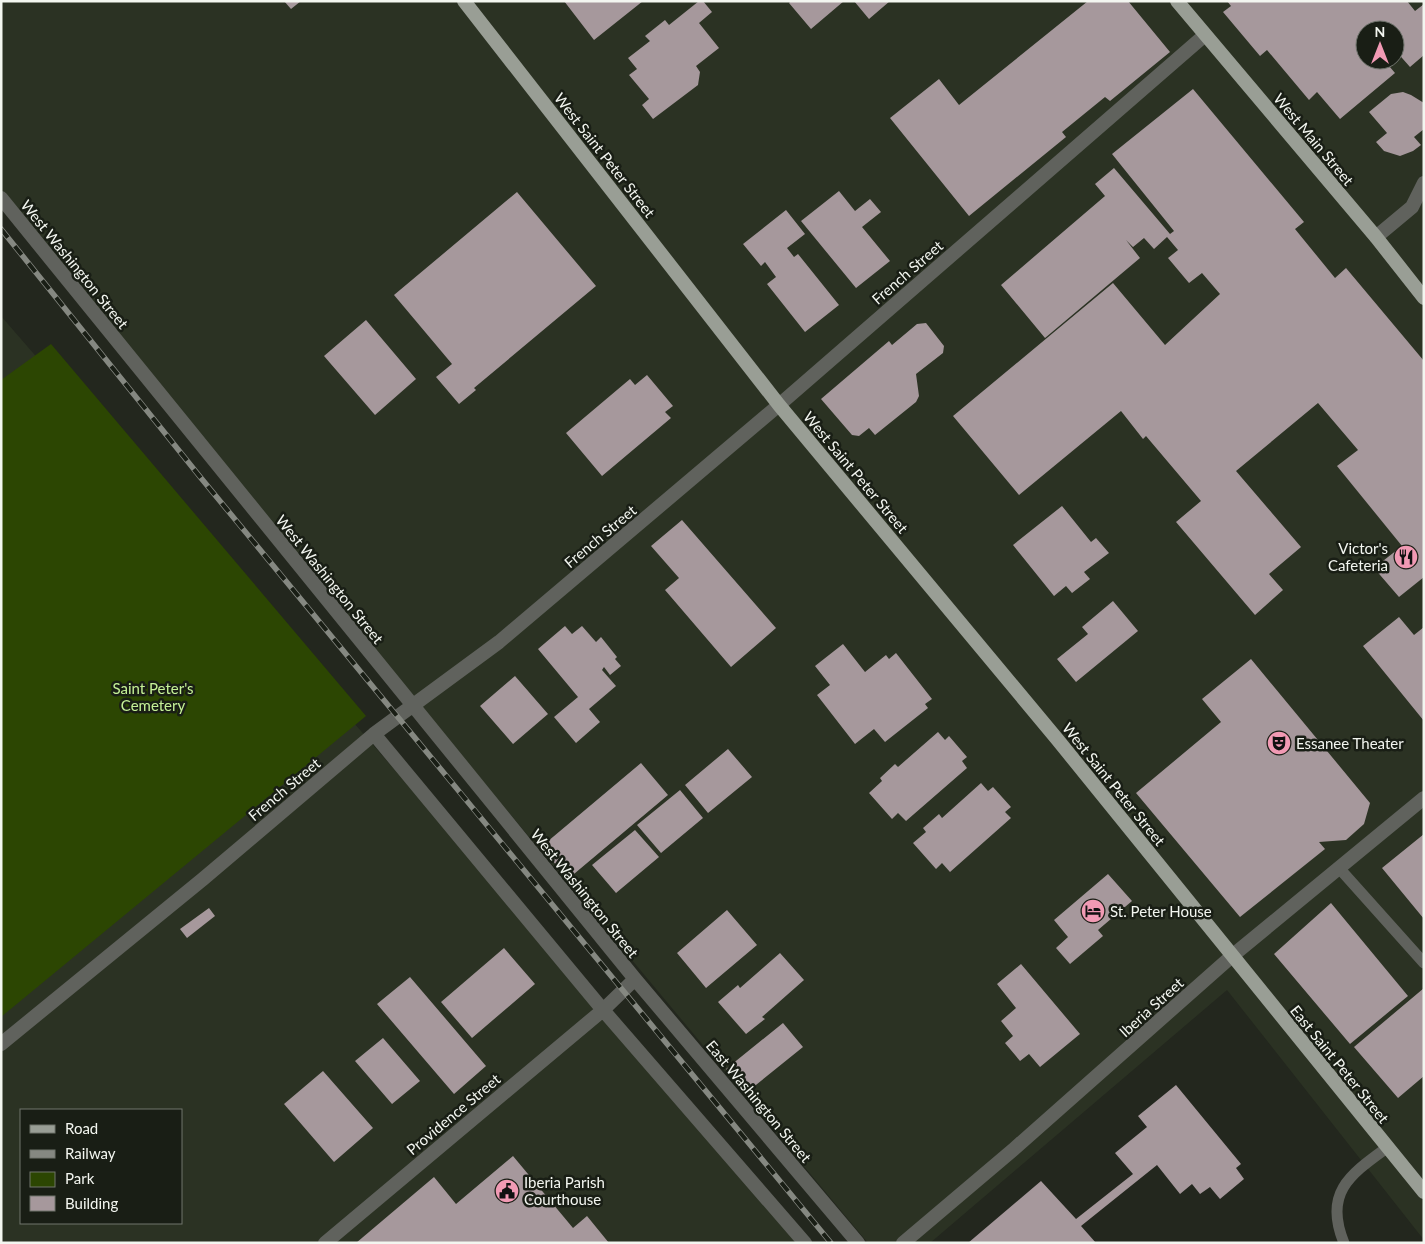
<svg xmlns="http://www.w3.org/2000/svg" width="1425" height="1244" font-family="Lato,sans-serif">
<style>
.built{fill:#2b3223;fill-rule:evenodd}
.green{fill:#2c4602}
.building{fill:#a6989c}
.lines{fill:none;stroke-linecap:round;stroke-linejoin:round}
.service{stroke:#60625d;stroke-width:11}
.minor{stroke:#60625d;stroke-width:14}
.tertiary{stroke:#60625d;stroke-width:14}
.primary{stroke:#999e95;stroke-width:14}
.rail-casing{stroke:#858881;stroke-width:5.5}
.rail{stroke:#191e15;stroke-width:4;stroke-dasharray:11;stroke-linecap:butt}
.labels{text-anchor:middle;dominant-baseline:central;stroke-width:5;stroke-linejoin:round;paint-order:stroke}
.street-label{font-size:15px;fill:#f3f6f0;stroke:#191e15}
.poi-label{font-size:15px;fill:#f3f6f0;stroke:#191e15;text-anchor:start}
.park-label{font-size:15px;fill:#c5f197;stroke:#191e15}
</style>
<rect width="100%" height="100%" fill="#23271e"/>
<path class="built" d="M1 1H1424V1240L1227 990 930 1243H868L1 204ZM1365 30H1395V60H1365Z
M1 316 805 1243H1ZM21 1110H181V1223H21Z"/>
<path class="green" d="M51 344 366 716 1 1017V380Z"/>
<path class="building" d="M284 1H301L291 9Z
M564 1H643L594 40Z
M699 1H703L712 12 699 23 719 48 696 66 700 72 698 85 653 119 642 105 649 99 629 75 637 69 628 58 650 41 645 36 665 20 669 25Z
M791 1H844L811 29 789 3Z
M854 1H890L869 19Z
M1088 1H1128L1170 52 1110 101 1105 97 1062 132 1066 137 969 216 890 118 939 79 959 105Z
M1227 1H1407L1415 11 1424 4V55L1410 67 1395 50V30H1365V60H1384L1395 73 1340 119 1317 92 1309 100 1267 50 1260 56 1223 12 1231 6Z
M1193 89 1304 222 1295 229 1335 278 1346 268 1424 361V577L1399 597 1374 568 1402 546 1337 466 1358 450 1318 403 1236 471 1301 547 1269 574 1283 590 1255 615 1176 522 1201 501 1146 436 1143 439 1121 411 1019 495 953 416 1113 283 1165 345 1220 294 1202 273 1189 283 1168 258 1178 250 1167 237 1154 249 1144 238 1133 247 1126 240 1140 258 1045 338 1001 285 1105 196 1095 184 1114 168 1170 234 1174 231 1112 154Z
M1403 92 1411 95 1424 103V129L1414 137 1421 145 1413 151 1400 156 1384 151 1376 142 1387 133 1369 112 1391 94Z
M839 191 855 211 870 199 881 212 862 227 890 261 856 288 801 221Z
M517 192 596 286 474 388 476 390 459 404 436 377 452 364 394 295Z
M786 210 805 234 787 248 794 257 798 254 839 305 805 332 767 284 776 277 765 262 761 266 743 244Z
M366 320 416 379 375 415 324 356Z
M926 323 944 346 943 353 916 374 919 396 916 402 875 435 869 428 859 436 852 435 821 399 889 341 892 345 917 324Z
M647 375 673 406 665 412 671 418 602 476 566 433 630 379 635 385Z
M1062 506 1091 542 1096 538 1109 553 1084 572 1090 579 1072 593 1066 586 1054 596 1013 545Z
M682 520 776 628 731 667 665 590 679 578 651 546Z
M1113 601 1138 631 1076 682 1057 659 1088 634 1082 627Z
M1399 617 1414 635 1424 627V721L1363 646Z
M565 626 572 634 582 626 596 642 601 637 617 657 615 659 621 666 610 675 604 667 602 670 616 686 589 709 600 722 576 743 554 717 578 697 538 649Z
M843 644 865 672 886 655 889 659 896 653 932 699 925 704 928 708 885 742 874 729 855 744 817 695 830 685 815 666Z
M1251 659 1370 803 1364 824 1346 840 1319 842 1325 849 1240 917 1136 793 1221 722 1202 699Z
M515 676 548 714 513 744 480 706Z
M938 732 945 740 949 736 967 757 962 761 967 768 906 821 898 813 892 819 869 793 882 781 880 778 895 764 898 767Z
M728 749 752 777 708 813 685 785Z
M641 763 668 795 568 879 541 847Z
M981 783 988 791 993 787 1011 807 1005 812 1011 818 950 872 942 863 936 869 913 843 926 832 923 828 939 814 942 818Z
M680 790 703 818 661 853 637 825Z
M635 830 659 857 616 893 592 865Z
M1424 834V919L1382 868Z
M1108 874 1132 901 1098 930 1103 936 1070 964 1056 948 1068 937 1054 920Z
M1331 903 1408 996 1350 1044 1274 954Z
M209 908 215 916 187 938 180 929Z
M727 910 757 945 706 988 677 953Z
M504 948 535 984 472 1038 441 1002Z
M780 953 804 980 762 1017 765 1019 746 1034 718 1002 738 985 740 988Z
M1021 964 1080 1034 1040 1067 1029 1054 1020 1061 1005 1043 1013 1036 1001 1021 1016 1008 997 984Z
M410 977 486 1066 454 1094 377 1004Z
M1424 988V1076L1398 1098 1354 1047Z
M783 1023 803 1047 746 1093 726 1069Z
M383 1038 420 1081 392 1104 355 1061Z
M323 1071 373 1128 334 1162 284 1104Z
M1176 1085 1241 1164 1236 1168 1244 1179 1220 1199 1210 1187 1200 1194 1192 1184 1180 1194 1157 1165 1081 1226 1096 1243H968L1041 1181 1076 1219 1133 1174 1115 1153 1147 1127 1138 1116Z
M513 1156 573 1228 587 1216 609 1243H356L434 1177 456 1204Z"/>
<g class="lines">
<path class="service" d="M1339 868 1424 963
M1344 1243C1323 1192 1351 1174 1388 1147"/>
<path class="minor" d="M1 198 635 979 858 1243
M1376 237 1412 207 1424 183
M374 734 603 1010 805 1243
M1 1044 203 879 374 734 499 642 779 405 1205 35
M325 1243 603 1010 635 979"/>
<path class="tertiary" d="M903 1243 1014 1149 1232 956 1424 798"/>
<path class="primary" d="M464 1 779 405 1057 739 1424 1192
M1177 1 1376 237 1424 298"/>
<g class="rail-casing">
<path id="rail" d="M1 229 201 478 831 1243"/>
</g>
<use href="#rail" class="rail"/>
</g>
<defs>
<g id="restaurant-disc" transform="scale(1.25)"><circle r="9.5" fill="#f19ab4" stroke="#191e15"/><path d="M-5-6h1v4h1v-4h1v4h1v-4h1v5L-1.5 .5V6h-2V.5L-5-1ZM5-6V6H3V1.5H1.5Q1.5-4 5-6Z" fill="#111"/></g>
<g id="theatre-disc" transform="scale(1.25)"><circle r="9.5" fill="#f19ab4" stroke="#191e15"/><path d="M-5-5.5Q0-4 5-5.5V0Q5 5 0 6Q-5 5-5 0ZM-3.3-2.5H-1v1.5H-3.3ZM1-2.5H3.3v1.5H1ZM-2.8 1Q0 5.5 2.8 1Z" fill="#111"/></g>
<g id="hotel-disc" transform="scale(1.25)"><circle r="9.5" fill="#f19ab4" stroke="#191e15"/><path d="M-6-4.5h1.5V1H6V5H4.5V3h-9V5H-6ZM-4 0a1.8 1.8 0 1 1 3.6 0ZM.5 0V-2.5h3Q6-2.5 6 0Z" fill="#111"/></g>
<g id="civic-disc" transform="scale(1.25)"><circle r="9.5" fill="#f19ab4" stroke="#191e15"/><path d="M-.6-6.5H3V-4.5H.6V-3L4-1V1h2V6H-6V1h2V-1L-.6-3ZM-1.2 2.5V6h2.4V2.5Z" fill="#111"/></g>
</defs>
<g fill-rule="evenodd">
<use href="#restaurant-disc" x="1406" y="557"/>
<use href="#theatre-disc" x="1279" y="743"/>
<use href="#hotel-disc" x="1093" y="911"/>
<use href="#civic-disc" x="507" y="1191"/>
</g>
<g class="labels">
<g class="street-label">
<text transform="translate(1314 139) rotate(50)">West Main Street</text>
<text transform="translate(605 155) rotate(52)">West Saint Peter Street</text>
<text transform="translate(75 264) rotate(51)">West Washington Street</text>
<text transform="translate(907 272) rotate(-41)">French Street</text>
<text transform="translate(856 472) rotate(50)">West Saint Peter Street</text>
<text transform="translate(600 536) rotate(-40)">French Street</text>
<text transform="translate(330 579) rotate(51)">West Washington Street</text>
<text transform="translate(1114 784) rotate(51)">West Saint Peter Street</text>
<text transform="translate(284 789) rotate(-40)">French Street</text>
<text transform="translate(585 893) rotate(51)">West Washington Street</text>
<text transform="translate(1151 1007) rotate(-42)">Iberia Street</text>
<text transform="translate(1340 1064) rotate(51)">East Saint Peter Street</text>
<text transform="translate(759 1101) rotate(50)">East Washington Street</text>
<text transform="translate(453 1114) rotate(-40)">Providence Street</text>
</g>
<g class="poi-label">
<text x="1388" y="548" text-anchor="end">Victor's<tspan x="1388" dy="17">Cafeteria</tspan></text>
<text x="1296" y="743">Essanee Theater</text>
<text x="1110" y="911">St. Peter House</text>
<text x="524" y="1182">Iberia Parish<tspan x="524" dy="17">Courthouse</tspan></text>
</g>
<g class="park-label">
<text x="153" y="688">Saint Peter's<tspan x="153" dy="17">Cemetery</tspan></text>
</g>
</g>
<rect width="1425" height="1244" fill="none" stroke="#f3f6f0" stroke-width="5"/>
<rect x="20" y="1109" width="162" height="115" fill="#191e15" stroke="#70746d"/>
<rect x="30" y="1125" width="25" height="8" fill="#999e95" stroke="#70746d"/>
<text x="65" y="1134" font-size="15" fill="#f3f6f0">Road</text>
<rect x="30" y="1150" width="25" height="8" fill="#858881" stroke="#70746d"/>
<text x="65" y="1159" font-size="15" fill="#f3f6f0">Railway</text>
<rect x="30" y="1172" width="25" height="15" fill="#2c4602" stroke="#70746d"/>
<text x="65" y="1184" font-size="15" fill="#f3f6f0">Park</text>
<rect x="30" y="1196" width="25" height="15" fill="#a6989c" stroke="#70746d"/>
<text x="65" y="1209" font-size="15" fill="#f3f6f0">Building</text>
<g transform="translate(1380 45)"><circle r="24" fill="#191e15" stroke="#70746d"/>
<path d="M0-4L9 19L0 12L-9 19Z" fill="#f19ab4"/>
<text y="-8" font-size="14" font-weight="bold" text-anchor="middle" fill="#f3f6f0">N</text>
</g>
</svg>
